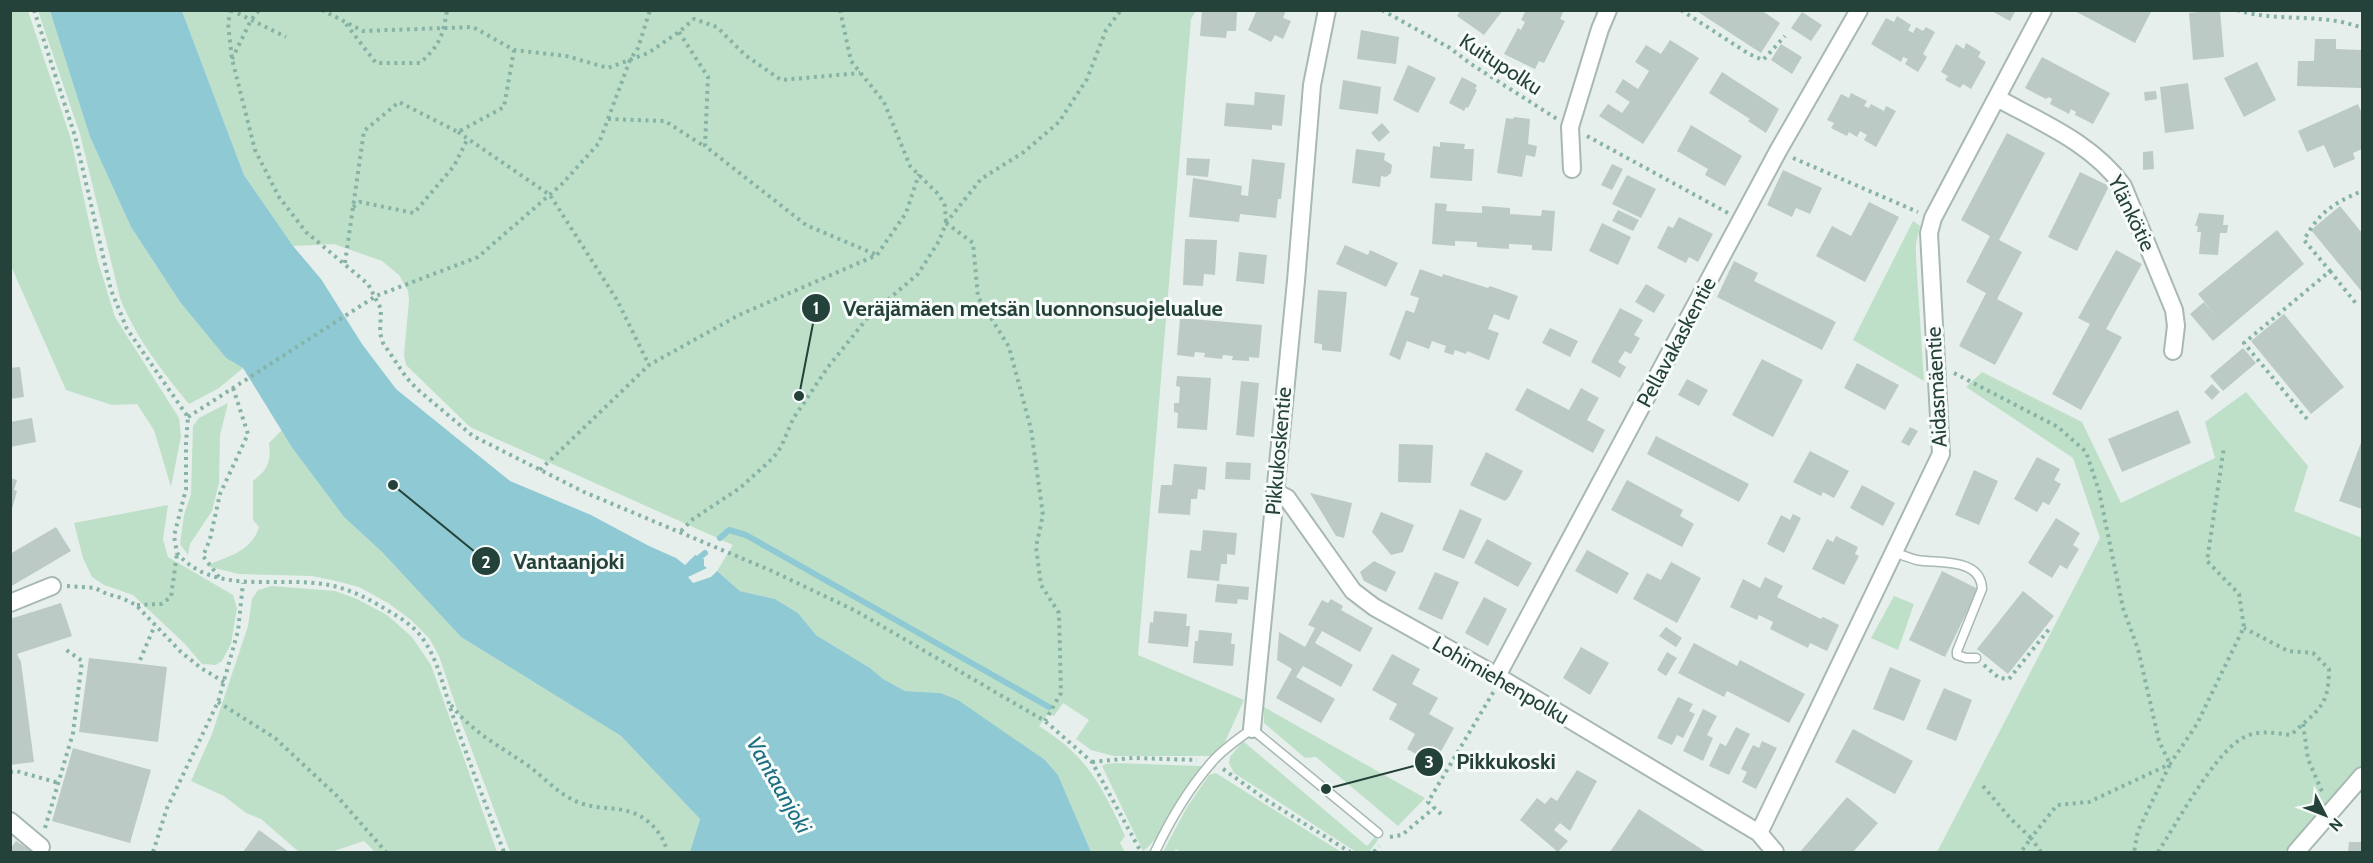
<svg xmlns="http://www.w3.org/2000/svg" width="2373" height="863" font-family="Cabin,sans-serif">
<style>
.green{fill:#bfe0c8}
.water{fill:#8ec9d4}
.lines{fill:none;stroke-linecap:round;stroke-linejoin:round}
.stream{stroke:#8ec9d4;stroke-width:6}
.building{fill:#bbcac4}
.lane-casing{stroke:#a8b8b2;stroke-width:11}
.street-casing{stroke:#a8b8b2;stroke-width:20}
.path{stroke:#86b3a5;stroke-width:4;stroke-dasharray:3 4.5;stroke-linecap:butt}
.lane{stroke:#fff;stroke-width:8}
.street{stroke:#fff;stroke-width:16}
.labels{text-anchor:middle;dominant-baseline:central;stroke-width:6;stroke-linejoin:round;paint-order:stroke}
.street-label{font-size:21px;fill:#24423a;stroke:#f7fbf9}
.water-label{font-size:22px;font-style:italic;fill:#1c6f80;stroke:#f7fbf9}
.leader{fill:none;stroke:#24423a;stroke-width:2}
.callout-dot{fill:#24423a;stroke:#f7fbf9;stroke-width:2}
.mark-label{font-size:18px;text-anchor:middle;font-weight:bold;fill:#fff}
.callout-label{font-size:22px;text-anchor:middle;font-weight:bold;fill:#24423a;stroke:#f7fbf9;stroke-width:6;stroke-linejoin:round;paint-order:stroke}
</style>
<rect width="100%" height="100%" fill="#e6efeb"/>
<path class="green" d="M10 11H28L71 139 97 258 115 317 179 418 181 436 171 487 154 430 137 404 112 405 66 390 11 266Z
M38 11H50L90 137 131 227 180 302 226 358 243 368 219 388 189 404C162 371 136 338 120 298L80 134Z
M182 11H1196L1191 19 1138 655 1244 700 1224 744 1212 756H1114L1091 750 1076 739 1089 720 1063 703 1054 716 1048 714 1039 726C1051 734 1063 742 1073 752 1096 773 1112 808 1125 836L1120 843 1125 852H1091L1058 775 1045 760 940 693 905 691 882 679 870 668 816 635 798 613 775 599 740 591 717 571 733 545 470 427 406 365 404 355 409 300 408 291 399 275 382 261 334 244 293 246 244 175Z
M1913 221 1920 226 1916 244V258L1924 381 1853 340Z
M1982 372 2082 422 2121 503 2215 458 2205 422 2246 392 2308 466 2294 511 2362 538V765L2284 852H1937L2100 538 2073 458 1966 387Z
M228 403 220 435 219 483 212 511 190 544 188 555 180 544 184 515 191 494 193 426 199 418Z
M282 430 293 449 344 517 382 552 461 637 621 736 700 819 690 852H510L462 724 439 656 429 638 411 620 388 603 359 587 336 581 312 576 239 574 206 566C226 557 252 552 259 527L253 520V481C268 469 271 463 269 443Z
M168 505 163 539 168 557 233 595 237 608 231 644 222 661 216 665 202 664 185 644 133 595 104 585 92 577 83 558 74 523Z
M272 586 335 591 357 599 387 615 412 637 431 665 497 852H375L364 841 331 852H299L261 819 246 813 224 796 191 781 212 734 248 626 252 599 258 590Z
M1894 596 1914 604 1898 650 1871 638Z
M1264 707 1425 798 1398 826 1316 757 1305 758 1264 723Z
M1243 741 1367 846 1375 837 1378 840 1369 852H1356L1234 773 1229 763 1230 757Z
M1116 763 1201 766V770C1187 789 1160 840 1143 851L1102 766 1105 764Z
M1216 773 1341 852H1180L1176 849 1174 852H1163L1186 809 1209 775Z"/>
<path class="water" d="M50 11H182L244 175 293 246 321 279 362 344 396 389 510 481 591 515 649 546 676 558 685 565 695 555 704 559V566L707 568 688 577 693 583 711 577 717 571 740 591 775 599 798 613 816 635 870 668 883 679 905 691 940 693 958 700 1045 760 1058 775 1091 852H690L700 819 621 736 461 637 382 552 344 517 293 449 243 368 226 358 180 302 131 227 90 137Z"/>
<g class="lines">
<path class="stream" d="M720 538 729 530 746 535 1049 707
M700 557 705 553"/>
</g>
<path class="building" d="M1202 10 1237 12 1236 31H1227L1226 38 1200 36Z
M1257 10H1286L1283 18 1291 21 1283 39 1275 35 1271 42 1248 30Z
M1461 10H1503L1484 35 1457 16Z
M1526 10H1564L1560 19 1565 21 1544 63 1539 61 1535 69 1504 54 1518 28 1521 30 1525 22 1521 20Z
M1695 10H1761L1780 23 1761 53Z
M1990 10H2016L2010 21Z
M2073 10H2152L2135 43Z
M2220 10 2224 57 2193 60 2189 13Z
M1802 12 1822 25 1811 41 1791 28Z
M1897 16 1911 25 1908 30 1913 33 1916 27 1923 31 1926 27 1935 32 1923 54 1927 57 1918 72 1905 64 1908 59 1903 57 1901 62 1871 44 1886 18 1894 22Z
M1361 30 1399 37 1396 64 1357 59Z
M2315 39H2336V49L2362 50V88L2297 86 2298 61H2314Z
M1670 40 1699 58 1643 144 1599 116 1608 104 1622 113 1630 102 1615 92 1623 79 1638 89 1649 71 1635 62 1646 45 1661 54Z
M1966 43 1981 52 1978 57 1986 62 1971 89 1963 84 1960 88 1945 80 1948 76 1941 72 1956 44 1964 49Z
M1781 44 1802 57 1792 74 1771 60Z
M2042 57 2110 93 2093 124 2075 115 2076 112 2071 109 2069 114 2050 104 2052 99 2049 97 2046 99 2025 88Z
M2257 62 2276 100 2244 117 2224 78Z
M1408 65 1436 78 1418 113 1393 100Z
M1722 72 1779 109 1766 133 1748 121 1750 119 1709 93Z
M1462 77 1477 85 1475 89 1477 90 1468 108 1466 107 1464 111 1449 103Z
M1343 80 1381 87 1378 114 1339 109Z
M2188 83 2194 129 2165 133 2160 87Z
M2156 91 2157 99 2145 101 2144 92Z
M1255 92 1285 95 1282 126 1272 125V130L1224 126 1226 103 1254 105Z
M1851 93 1867 101 1864 106 1869 108 1871 104 1884 111 1886 106 1896 111 1876 147 1864 140 1867 135 1860 131 1857 137 1849 132 1847 136 1831 128 1834 123 1827 120 1841 94 1849 98Z
M2358 104 2362 114V149L2353 153 2355 159 2334 168 2324 145 2307 152 2298 131Z
M1514 117 1530 119 1528 144 1537 146 1535 157 1526 155 1522 177 1497 173 1506 118 1513 119Z
M1382 123 1390 132 1379 142 1371 133Z
M1691 125 1742 156 1725 186 1705 175 1708 169 1677 151Z
M2007 133 2045 153 1999 240 2022 252 1997 299 2023 313 1995 365 1959 346 1986 293 1966 282 1990 236 1961 220Z
M1440 142 1465 144 1464 149H1474L1472 181 1430 178 1433 146 1440 147Z
M1356 149 1385 153 1384 160 1392 165 1391 173 1386 177 1381 176 1380 187 1352 183Z
M2153 151 2154 169 2143 170V152Z
M1187 158 1210 159 1208 177 1186 175Z
M1252 159 1285 163 1281 199H1278L1276 218 1240 214 1239 222 1189 217 1193 178 1242 186 1241 195 1248 196Z
M1612 164 1623 169 1612 190 1601 185Z
M1783 170 1822 188 1810 214 1796 208 1792 217 1767 205Z
M2080 172 2109 186 2077 251 2048 237Z
M1627 175 1656 189 1641 218 1612 204Z
M1869 202 1899 217 1865 282 1816 256 1832 226 1851 236Z
M1435 203 1447 204 1446 211 1482 213V206L1510 208V214L1541 216 1542 210 1555 211 1552 251 1532 250V245L1509 244V249L1477 247V242L1455 241V246L1432 244Z
M2340 206 2362 233V292L2311 230Z
M1618 210 1639 220 1633 231 1612 221Z
M2199 213 2224 215 2223 225H2228L2227 233H2220L2218 255 2199 254 2201 232H2197L2198 226H2195Z
M1679 217 1713 234 1698 262 1689 257 1686 263 1657 248 1668 226 1673 228Z
M1602 223 1631 237 1618 265 1589 251Z
M2277 230 2304 264 2213 341 2190 314 2204 302 2217 317 2198 294Z
M1185 239 1217 240 1215 275 1204 274 1203 286 1183 285Z
M1345 245 1368 255 1370 250 1398 263 1386 287 1336 264Z
M2116 250 2142 264 2106 329 2122 337 2081 410 2052 394 2090 324 2078 318Z
M1239 252 1267 255 1264 284 1236 281Z
M1734 261 1758 273 1754 281 1836 322 1822 350 1717 297Z
M1420 269 1442 277 1443 274 1488 288 1490 286 1518 296 1509 320 1494 314 1488 329 1499 333 1489 360 1467 351 1466 354 1455 350 1453 355 1444 352 1446 346 1432 341 1429 349 1407 341 1400 360 1389 355 1406 310 1414 313 1419 298 1410 295Z
M1646 284 1665 295 1654 313 1635 302Z
M1318 290 1347 292 1341 352 1322 350V344L1314 343Z
M1620 308 1643 320 1634 335 1640 338 1631 354 1625 351 1618 362 1626 367 1620 378 1591 362Z
M2284 314 2344 387 2311 414 2251 341Z
M1180 318 1262 325 1259 358 1249 357V361L1232 360 1233 356 1223 355 1222 359 1204 357 1205 353 1195 352 1194 357 1177 355Z
M1550 328 1578 341 1570 357 1542 343Z
M2243 348 2256 363 2223 391 2210 376Z
M1762 359 1803 380 1773 437 1732 415Z
M1857 363 1899 385 1885 410 1844 388Z
M20 367 24 397 10 399V368Z
M1177 376 1211 378 1207 430 1177 428 1178 413 1174 412V403H1179L1180 387 1176 386Z
M1687 379 1708 390 1699 406 1678 395Z
M1241 381 1259 383 1254 437 1236 435Z
M2212 384 2220 392 2212 400 2204 392Z
M1527 388 1569 410 1581 388 1599 398 1587 420 1605 430 1593 453 1515 410Z
M2178 410 2191 443 2122 472 2108 439Z
M32 418 36 442 10 447V422Z
M1910 427 1918 431 1909 446 1901 442Z
M1656 436 1749 484 1739 502 1647 454Z
M2362 440V509L2339 501Z
M1399 444 1433 445 1431 483 1398 482Z
M1810 451 1849 471 1834 498 1823 492 1821 496 1793 482Z
M1486 452 1523 471 1509 497 1505 501 1470 485Z
M2037 457 2060 469 2054 480 2061 484 2049 505 2043 502 2037 512 2014 499Z
M1226 462 1251 463 1250 480 1225 479Z
M1174 464 1207 467 1205 490 1198 489 1197 499H1191L1190 515 1158 513 1161 485H1172Z
M1974 470 1998 481 1979 525 1955 515Z
M10 478 17 480 14 490 17 491 12 509 10 508Z
M1627 480 1683 510 1680 516 1694 524 1682 547 1611 510Z
M1862 485 1895 503 1883 526 1850 508Z
M1310 493 1352 503 1344 538 1336 536Z
M1460 509 1482 519 1464 559 1442 550Z
M1381 512 1414 525 1403 552 1391 555 1372 532Z
M1793 514 1801 518 1784 553 1767 544 1781 515 1790 520Z
M2056 518 2080 533 2073 545 2079 549 2067 569 2060 565 2052 578 2028 563Z
M56 527 71 551 10 587V554Z
M1203 530 1237 533 1235 555 1227 554V564H1221L1219 581 1187 578 1190 550 1201 551Z
M1836 536 1858 547 1855 554 1859 556 1844 585 1812 569 1827 539 1833 542Z
M1487 539 1532 563 1518 587 1474 563Z
M1587 550 1629 573 1617 594 1575 571Z
M1374 561 1396 572 1386 592 1364 581 1360 572Z
M1671 562 1701 578 1677 623 1633 599 1647 573 1661 580Z
M1942 571 1978 589 1945 657 1909 640Z
M1435 572 1459 582 1442 620 1418 609Z
M1765 577 1783 586 1777 597 1821 619 1823 617 1839 625 1827 651 1810 643 1808 648 1770 629 1773 622 1759 615 1757 620 1730 607 1743 579 1760 588Z
M1217 584 1249 587 1248 600 1238 599 1237 604 1215 602Z
M2023 591 2054 616 2008 674 1977 649Z
M1484 597 1507 609 1488 646 1465 633Z
M1331 599 1343 606 1341 610 1373 628 1360 652 1322 631 1315 643 1353 665 1341 687 1303 666 1296 677 1335 699 1321 723 1276 698 1292 669 1277 660 1279 632 1305 647 1315 628 1308 625 1322 600 1328 603Z
M61 603 72 636 17 654 21 662 34 762 10 765V619Z
M1154 611 1187 614 1186 626H1190L1188 647 1148 643 1150 622 1153 623Z
M1666 627 1682 638 1676 647 1659 636Z
M1199 630 1232 633 1231 644H1235L1233 666 1193 663 1195 641H1198Z
M1694 643 1737 666 1740 660 1805 694 1789 723 1727 691 1724 697 1678 673Z
M1581 647 1609 663 1590 695 1563 678Z
M1667 652 1677 658 1666 676 1657 670Z
M1392 654 1420 669 1412 684 1438 698 1429 714 1454 728 1434 764 1407 749 1415 734 1389 719 1397 704 1372 690Z
M89 658 167 667 158 742 79 732Z
M1890 667 1921 680 1904 721 1873 709Z
M1944 688 1972 700 1956 741 1926 729Z
M1678 697 1693 704 1689 711 1695 714 1683 738 1677 735 1672 745 1657 738Z
M1703 709 1717 716 1707 735 1713 738 1703 761 1683 751Z
M1736 727 1750 734 1729 775 1709 766 1720 743 1726 746Z
M1853 729 1913 761 1895 794 1835 762Z
M1762 741 1777 748 1756 789 1742 782 1747 772 1741 769 1753 745 1759 748Z
M73 748 151 770 130 843 52 821Z
M1577 770 1597 781 1570 831 1560 823 1554 830 1568 841 1558 852 1520 820 1537 798 1545 804 1551 797 1557 801Z
M1847 797 1878 823 1853 852H1800Z
M1639 809 1706 852H1610Z
M259 830 289 852H243Z
M16 841 33 852H10V849Z
M2349 842H2362V852H2348Z"/>
<g class="lines">
<g class="lane-casing">
<path id="lane" d="M1894 552C1902 555 1909 558 1917 560 1938 564 1981 557 1982 589L1957 651V655L1966 658H1976
M1155 852C1169 822 1190 787 1212 762 1223 749 1238 739 1252 729L1378 833"/>
</g>
<g class="street-casing">
<path id="street" d="M1997 98C2042 123 2092 143 2123 186L2174 310 2176 326 2173 351
M1572 169 1570 127 1600 29 1608 10
M1275 492 1287 498 1353 591 1374 607 1497 676 1759 833 1775 852
M10 603 52 586
M1497 676 1778 151 1859 10
M1252 729 1296 281 1312 85 1327 10
M10 821 41 847
M1759 833 1941 454 1929 233 1933 218 2043 10
M2296 852 2362 776"/>
</g>
<path class="path" d="M34 10 75 136 111 290 127 329 188 417 186 443V489L174 536 177 553C215 597 279 575 329 585 350 589 369 599 387 610 399 617 411 624 420 635 439 659 444 691 454 719 470 764 487 808 504 852
M231 10 228 23 232 59 255 150 279 197 306 232 368 284 381 309 380 333 383 343 406 377 417 389 473 436 584 492 772 571 856 611 1045 721 1092 762 1141 852
M231 10 286 37
M322 10 363 31 473 27 514 50 566 56 608 68 648 53 679 32 694 19 717 27 745 55 781 80 860 73
M840 10 851 61 884 102 910 166 939 195 945 206 946 223
M1382 10 1450 48 1471 64 1557 119
M1681 10 1749 54 1763 60 1785 36
M2237 10C2278 23 2322 12 2362 28
M346 24 376 63H420C440 45 443 36 447 10
M679 32 708 77 705 146 806 225 877 255
M232 59 251 20 259 10
M608 119 665 121 704 146
M458 132 550 195 617 300 649 365
M1587 136 1728 213
M1793 158 1918 212
M353 207 360 202 414 213 454 166 468 138
M946 223 973 243 978 297 1009 347 1031 429 1043 515 1036 547 1041 585 1059 613 1061 693 1045 721
M345 263 364 131 399 102 458 132 504 107 514 50
M2330 271 2358 306
M1954 373 2058 427 2086 452 2099 491 2123 608 2138 649 2159 741 2170 764 2138 831 2134 852
M188 417 376 296 478 257 562 184 599 143 630 60 638 48 650 10
M2307 419 2244 343 2330 271 2304 240C2319 212 2334 203 2362 191
M540 470 649 365 739 315 877 255 906 213 919 174
M681 531 693 519 740 488 773 458 781 447 793 419 828 367 869 316 918 274 939 241 946 223 981 179 1024 152 1059 122 1087 79 1106 30 1121 10
M219 577 203 556 210 539 220 494 248 434 233 388
M67 586 95 588 107 594 122 598 136 605 181 652 201 668 224 682
M137 605 161 604 171 597 177 553
M140 660 155 625
M1984 665 1999 678 2009 679 2050 628
M218 702 275 738 337 796 386 852
M451 705C474 734 500 746 530 767 547 780 561 797 583 804 602 810 622 806 640 816 653 823 665 838 667 852
M2303 724 2308 759 2323 794
M1092 762 1133 758 1197 760
M1223 769 1268 801 1350 852
M10 772 16 771 59 783
M1983 786 2010 818 2031 838 2021 852
M1441 814 1428 802 1494 691
M45 828 73 733 82 661 65 649
M1390 837 1402 835 1434 808
M153 852 167 808 218 702 238 631 243 583
M1374 852 1379 846
M2041 852 2031 838 2057 805 2089 802 2170 764 2197 724 2244 627 2239 594 2207 561 2224 447
M2158 852C2177 823 2212 757 2241 739 2256 729 2274 733 2291 735 2317 710 2329 708 2329 669L2313 653 2288 651 2244 628"/>
<use href="#lane" class="lane"/>
<use href="#street" class="street"/>
</g>
<g class="labels">
<g class="street-label">
<text transform="translate(1501 64) rotate(33)">Kuitupolku</text>
<text transform="translate(2132 213) rotate(64)">Ylänkötie</text>
<text transform="translate(1676 342) rotate(-62)">Pellavakaskentie</text>
<text transform="translate(1936 387) rotate(-93)">Aidasmäentie</text>
<text transform="translate(1278 451) rotate(-85)">Pikkukoskentie</text>
<text transform="translate(1501 680) rotate(30)">Lohimiehenpolku</text>
</g>
<g class="water-label">
<text transform="translate(779 785) rotate(60)">Vantaanjoki</text>
</g>
</g>
<path class="leader" d="M799 396L816 308M393 485L486 561M1326 789L1429 762"/>
<g class="callout-dot">
<circle cx="799" cy="396" r="6"/>
<circle cx="393" cy="485" r="6"/>
<circle cx="1326" cy="789" r="6"/>
<circle cx="816" cy="308" r="15"/>
<circle cx="486" cy="561" r="15"/>
<circle cx="1429" cy="762" r="15"/>
</g>
<g class="mark-label">
<text x="816" y="314">1</text>
<text x="486" y="568">2</text>
<text x="1429" y="768">3</text>
</g>
<g class="callout-label">
<text x="1033" y="316">Veräjämäen metsän luonnonsuojelualue</text>
<text x="569" y="569">Vantaanjoki</text>
<text x="1506" y="769">Pikkukoski</text>
</g>
<rect width="2373" height="863" fill="none" stroke="#24423a" stroke-width="24"/>
<g transform="translate(2325 815) rotate(132)" stroke="#f7fbf9" stroke-width="4.5" paint-order="stroke">
<path d="M0-4.5L10 22L0 15L-10 22Z" fill="#24423a"/>
<text y="-9" font-size="16" font-weight="bold" text-anchor="middle" fill="#24423a">N</text>
</g>
</svg>
